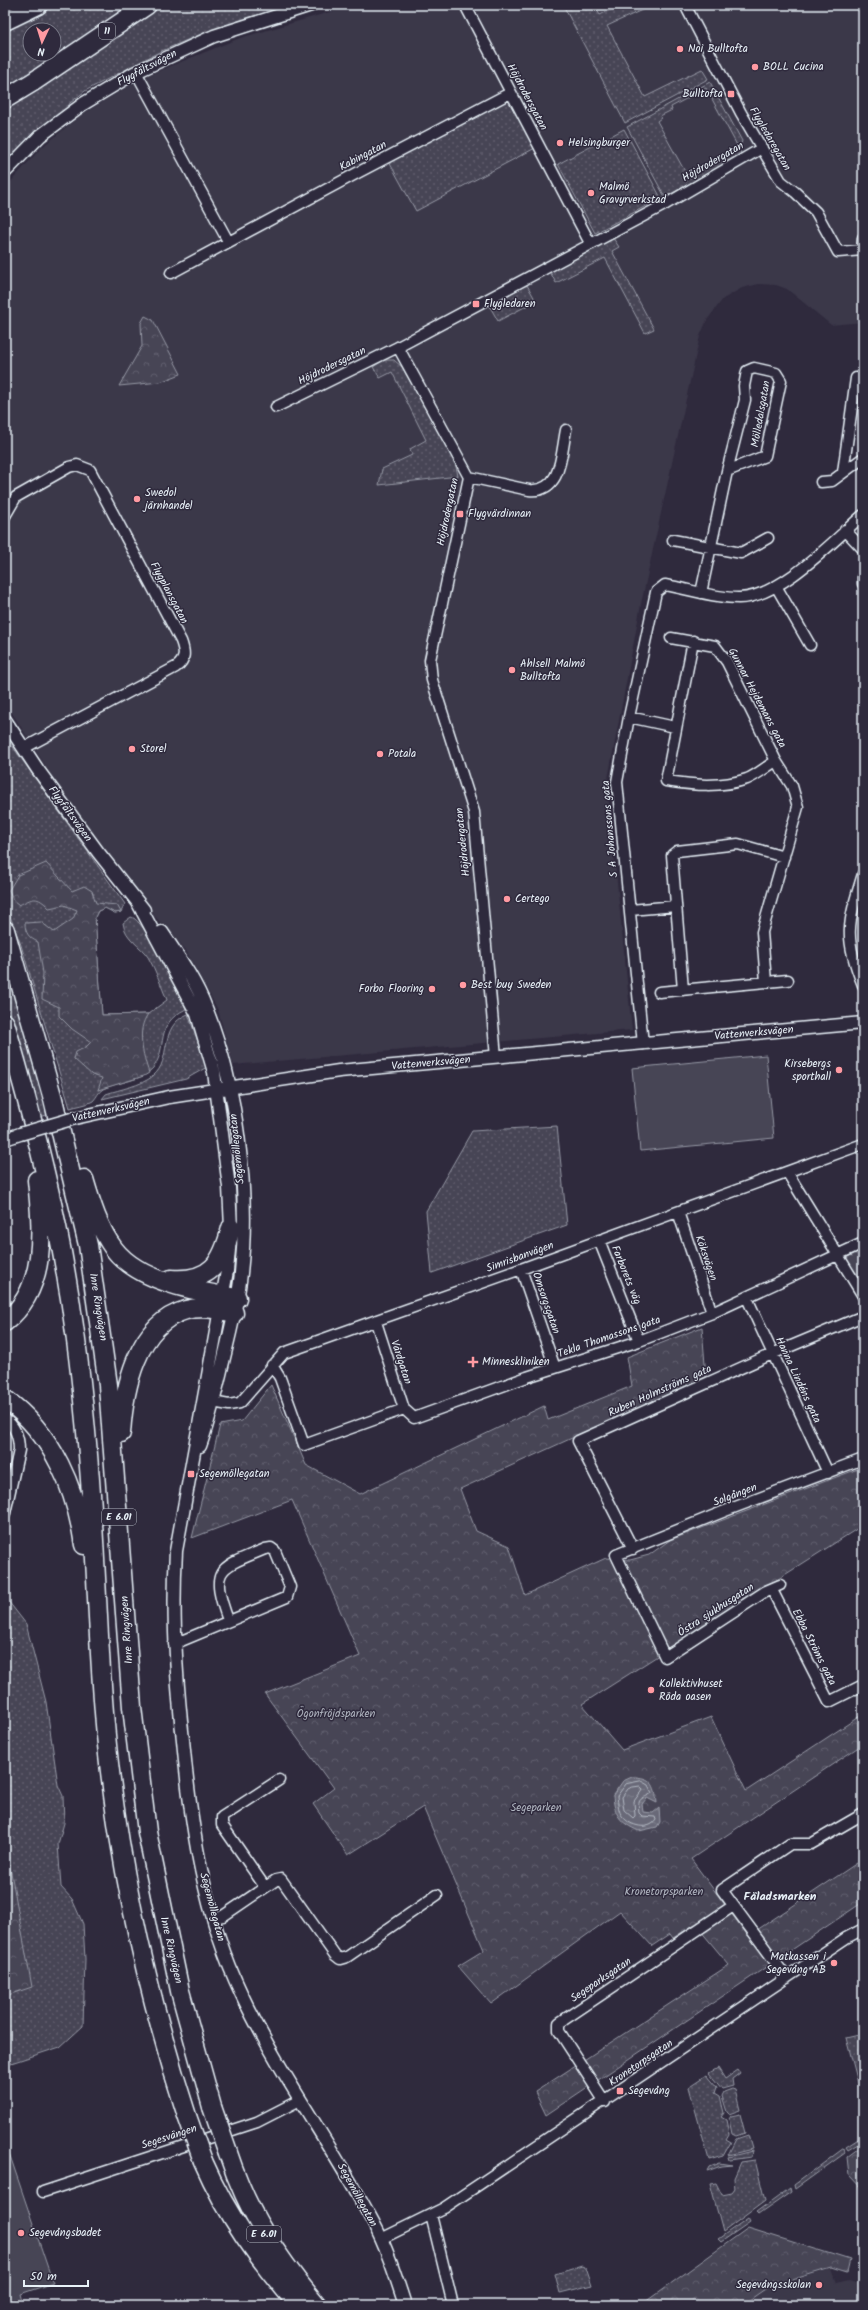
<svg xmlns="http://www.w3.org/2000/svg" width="868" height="2310" font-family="Kalam,sans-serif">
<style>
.built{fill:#3b3749}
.grass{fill:url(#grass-dots);stroke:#979aa6;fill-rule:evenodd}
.forest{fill:url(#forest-crowns);stroke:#979aa6}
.pitch{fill:#464455;stroke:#979aa6}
.water{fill:url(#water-ripples);stroke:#9c9fab}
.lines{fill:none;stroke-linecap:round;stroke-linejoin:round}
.shore{stroke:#b5bbc5;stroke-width:1}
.minor-casing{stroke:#e8f1f8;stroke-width:13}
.tertiary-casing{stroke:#e8f1f8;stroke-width:15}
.motorway-casing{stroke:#e8f1f8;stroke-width:21}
.minor{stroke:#2f2a3d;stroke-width:10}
.tertiary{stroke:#2f2a3d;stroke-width:12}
.motorway{stroke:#2f2a3d;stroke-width:18}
.tertiary-bridge-casing{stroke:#e8f1f8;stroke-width:15;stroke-linecap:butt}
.motorway-bridge-casing{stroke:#e8f1f8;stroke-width:21;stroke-linecap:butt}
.tertiary-bridge{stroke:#2f2a3d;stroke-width:12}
.motorway-bridge{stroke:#2f2a3d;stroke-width:18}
.poi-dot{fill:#ff9aa2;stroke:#2f2a3d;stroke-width:1.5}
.labels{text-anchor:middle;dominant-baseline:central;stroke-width:3;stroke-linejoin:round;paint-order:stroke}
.shield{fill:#2f2a3d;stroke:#b0b5c0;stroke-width:1}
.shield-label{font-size:10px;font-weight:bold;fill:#e8f1f8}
.poi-label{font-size:11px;fill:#e8f1f8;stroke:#2f2a3d;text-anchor:start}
.street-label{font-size:11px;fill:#e8f1f8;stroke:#2f2a3d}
.park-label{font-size:11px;fill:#afb4bf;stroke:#2f2a3d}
.neighbourhood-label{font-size:12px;font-weight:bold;fill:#e8f1f8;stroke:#2f2a3d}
</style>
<defs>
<pattern id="grass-dots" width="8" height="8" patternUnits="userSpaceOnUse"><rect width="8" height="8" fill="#464455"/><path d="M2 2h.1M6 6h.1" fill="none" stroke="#615f6e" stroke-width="1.8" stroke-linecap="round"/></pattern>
<pattern id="forest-crowns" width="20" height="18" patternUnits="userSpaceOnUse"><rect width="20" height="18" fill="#464455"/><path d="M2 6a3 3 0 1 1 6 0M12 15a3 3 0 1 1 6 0" fill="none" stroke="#615f6e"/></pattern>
<pattern id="water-ripples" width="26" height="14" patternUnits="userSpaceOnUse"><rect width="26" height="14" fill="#696978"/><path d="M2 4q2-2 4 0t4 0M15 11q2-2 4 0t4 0" fill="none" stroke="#7e7f8c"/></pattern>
</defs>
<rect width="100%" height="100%" fill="#2f2a3d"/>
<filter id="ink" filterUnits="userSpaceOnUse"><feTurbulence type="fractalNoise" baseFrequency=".025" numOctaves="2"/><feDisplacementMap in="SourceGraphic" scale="8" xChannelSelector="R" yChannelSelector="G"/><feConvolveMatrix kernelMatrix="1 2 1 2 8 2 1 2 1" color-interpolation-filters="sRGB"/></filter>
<g filter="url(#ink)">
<path class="built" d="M354 5H863V322L831 325 787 289 776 285 759 284 742 288 723 299 707 320 700 336 641 604 607 784 632 1030 233 1065 218 1010 185 949 131 891 72 808 5 702V188L41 148 81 115 141 78 240 38Z
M831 2269 836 2283 849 2280 863 2284V2305H743L768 2287Z"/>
<path class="grass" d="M56 5H138L5 91V31ZM30 30H54V54H30Z
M158 5H291L208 31 157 53 85 91 70 103 67 109 49 121 19 149 5 164V107Z
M563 5H594L600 15 620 5H653L607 26 645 97 702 69 708 79 625 123Z
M710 82 742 141 739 149 706 88 671 107 672 110 660 116 661 118 657 121 688 177 739 150 742 155 665 197 627 127Z
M510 96 537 147 416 211 388 160Z
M624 129 661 198 595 233 558 164Z
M613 238 619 247 612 251 654 329 645 333 605 258 556 283 550 272Z
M527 285 536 301 498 321 489 305Z
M384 360H394L402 367 455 462 458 476 379 485 382 469 412 455 410 449 426 440 392 372 380 378 373 367Z
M5 740H8L125 904 121 912 115 913 105 908 98 911 95 917 102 1015 148 1014 167 1000C161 986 156 970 148 957 141 946 125 939 123 923L131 917C145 919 179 993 186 1009 153 1025 169 1047 153 1068 141 1082 119 1081 103 1089 98 1092 97 1097 93 1101 87 1105 76 1106 70 1108L21 945 5 903Z
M5 954 51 1114 38 1117 5 999Z
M188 1014 207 1067 186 1079 102 1099 106 1094C120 1089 141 1086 153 1076 173 1060 157 1027 188 1014Z
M557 1126 567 1225 432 1273 426 1211 472 1131Z
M5 1597 26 1624 46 1702 58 1785 63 1796 64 1823 58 1844 61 1887 72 1899 83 1924 85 1959 83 2026 60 2047 5 2065Z
M863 2033V2102L846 2037Z
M718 2068 725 2079 738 2070 740 2073 732 2079 733 2086 722 2089 709 2073Z
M707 2075 717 2087 715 2093 720 2096 724 2113 721 2117 726 2120 729 2134 726 2139 731 2142 723 2156 709 2160 689 2087Z
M732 2089 735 2090 740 2110 729 2114 727 2112 722 2096 724 2092Z
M740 2114 745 2133 736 2136 732 2134 729 2119 731 2116Z
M748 2135 752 2149 728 2155 736 2139Z
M863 2136V2141L848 2150 846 2147Z
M844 2148 845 2153 795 2189 794 2185Z
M752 2151 751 2157 729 2160 728 2157Z
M755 2160 765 2201 723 2232 710 2184 716 2183 722 2195 732 2193 735 2189 734 2178 741 2162Z
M719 2163 732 2165 721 2166 707 2171 709 2167Z
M790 2188 791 2192 758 2215 756 2213Z
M748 2218 750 2222 721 2242 718 2239Z
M582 2266 587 2270 592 2285 560 2293 555 2274Z"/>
<path class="forest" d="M145 316 153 320 181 374 160 382 119 386 142 346 141 323Z
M46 863 72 891 84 886 92 891 96 903 117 905 121 912 115 913 105 908 98 911 95 917 102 1015 148 1014C136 1030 143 1055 149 1073L144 1076 98 1090 102 1078 92 1075 74 1059 76 1052 86 1047 91 1042 72 1029 59 1016V1007L42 999 43 973 38 942C29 938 25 933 25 923L41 922 54 932 73 919 77 910 64 905 49 908C37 895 33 898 19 905L13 900 9 890 18 875Z
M863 1249V1286L846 1258Z
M702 1327 706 1377 460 1489 476 1531 509 1546 525 1595 606 1558 630 1560 649 1555 670 1540 863 1467V1525L582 1704 622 1750 711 1717 746 1791 863 1714V1744L691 1859 748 1936 863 1859V1902L546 2115 535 2092 729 1965 695 1924 673 1938 670 1934 652 1946 620 1911 491 2004 458 1966 484 1950 423 1807 348 1855 313 1804 334 1788 265 1694 360 1656 292 1500 192 1538 220 1425 242 1421 271 1385 306 1465 360 1494 544 1406 548 1420 632 1386 627 1357Z
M5 1840 32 1987 5 1996Z
M863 2145V2190L849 2175 847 2157Z
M748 2228 850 2260 847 2273 831 2268 768 2287 742 2305H641Z"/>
<path class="pitch" d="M766 1055 774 1138 640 1151 632 1068Z
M5 2141 53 2283 20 2294 23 2305H5Z"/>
<path class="water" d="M632 1777C652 1777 655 1784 657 1803L647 1798 642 1804 643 1812 653 1813 659 1808 660 1822 657 1827 639 1831C620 1823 614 1815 613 1795L623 1781Z"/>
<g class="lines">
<path class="shore" d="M641 1781 648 1785 652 1793C642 1800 637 1796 639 1813L642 1816 655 1817 656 1820C649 1831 630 1826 623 1817 618 1812 618 1803 617 1796L626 1784Z
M633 1787 640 1786 643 1789 634 1801 635 1816 633 1818 624 1810 622 1797 628 1789Z"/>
<g class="minor-casing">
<path id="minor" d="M465 5 590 243
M685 5 741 113 781 181 795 192 816 212 838 252 863 250
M136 72 228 241
M862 250 863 238
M171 273 359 172 510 93
M398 347 469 477 430 660 432 680 474 812 496 1057
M276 407 398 347 666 204 762 148
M843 472 856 378 863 379
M469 477 529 490C562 493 561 454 566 430
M821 482 832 481 863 458
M5 516 16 497 69 467 77 465 90 470 181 641C185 652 186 660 176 667L24 748
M845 530 863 549
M673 540 741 553 768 538
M863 576V584
M776 586 810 645
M701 593 727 471 745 400 744 386 747 371 754 368 776 373 781 381 765 456 727 471
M671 638 715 646 727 662 776 761 792 786 798 807 762 932 766 982
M693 641 666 781C693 785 720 788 747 779 757 775 767 766 776 761
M629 717 675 727
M863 874C848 923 843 937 863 985
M630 910 676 906
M683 990 672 855 677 851 738 844 784 857
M659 992 788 980
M643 1044 617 782 629 717 656 592 665 585C689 589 713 598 738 598 779 599 833 541 863 515
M787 1172 863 1296
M678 1212 712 1313
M599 1240 639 1341
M521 1269 555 1368
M747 1298 828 1473
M376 1322 404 1409
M272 1365 280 1378 304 1445 404 1409 414 1418 527 1377 639 1341 712 1313 863 1243
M207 1401 229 1405 240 1403 284 1353 521 1269 863 1144
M5 1419C15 1426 19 1438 19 1450L5 1513
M633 1549 578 1441 772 1354 863 1316
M780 1585 766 1591 665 1657 616 1555 725 1511 863 1459
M772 1590 829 1702 863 1685
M174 1644 287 1597 290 1587 275 1551 271 1548 265 1549C219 1568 209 1568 228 1620
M265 1887 222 1825V1817L279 1780
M213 1918 223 1916 276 1880 281 1879 335 1955 340 1959 347 1957 437 1895
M787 1978 722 1890 790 1844H811L863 1814
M605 2102 559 2031V2023L733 1906
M43 2192 257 2122 300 2100
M431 2215 453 2305
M381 2239 444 2208 846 1938 863 1929"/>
</g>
<g class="tertiary-casing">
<path id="tertiary" d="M5 172 40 136 83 104 136 72 214 36 311 5
M5 720 38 770 98 852 144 910
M139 905 197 1014 214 1072 229 1187 231 1228 227 1271 176 1551C172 1615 176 1677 183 1740 191 1827 204 1916 242 1995 279 2074 332 2145 373 2222 387 2248 396 2277 405 2305
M162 932C178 956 196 981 206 1008 237 1084 250 1191 241 1273 238 1303 230 1332 223 1362 216 1391 210 1418 200 1446
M75 1118 169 1097 339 1071 863 1023
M5 1139 20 1134"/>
</g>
<g class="motorway-casing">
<path id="motorway" d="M5 21 38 5
M5 99 33 82 147 5
M5 930 53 1099 88 1245 108 1385 132 1707 147 1832 180 1991 212 2107
M5 1023C35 1125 61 1227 75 1333 86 1414 92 1496 96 1578 99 1634 101 1689 107 1745 120 1870 148 1996 187 2116
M84 1179C91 1203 99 1229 114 1249 139 1282 199 1292 237 1298
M171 1279C211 1282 222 1263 231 1228
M5 1322C48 1288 42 1229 37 1180
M5 1399C53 1433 76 1490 84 1545
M121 1433C124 1390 136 1324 186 1310 202 1306 218 1309 234 1313
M228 2153C248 2214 276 2256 317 2305
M203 2161C227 2216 259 2260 298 2305"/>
</g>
<use href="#minor" class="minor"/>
<use href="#tertiary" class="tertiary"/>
<use href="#motorway" class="motorway"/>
<g class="tertiary-bridge-casing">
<path id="tertiary-bridge" d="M20 1134 75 1118"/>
</g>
<g class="motorway-bridge-casing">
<path id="motorway-bridge" d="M212 2107 228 2153
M187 2116 203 2161"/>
</g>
<use href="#tertiary-bridge" class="tertiary-bridge"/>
<use href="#motorway-bridge" class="motorway-bridge"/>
</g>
</g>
<g class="poi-dot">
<circle cx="680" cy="49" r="4"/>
<circle cx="755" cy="67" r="4"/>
<rect x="727" y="90" width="8" height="8" rx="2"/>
<circle cx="560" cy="143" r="4"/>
<circle cx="591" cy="193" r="4"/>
<rect x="472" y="300" width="8" height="8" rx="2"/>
<circle cx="137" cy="499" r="4"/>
<rect x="456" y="510" width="8" height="8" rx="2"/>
<circle cx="512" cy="670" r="4"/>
<circle cx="132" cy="749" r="4"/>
<circle cx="380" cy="754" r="4"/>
<circle cx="507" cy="899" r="4"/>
<circle cx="463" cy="985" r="4"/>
<circle cx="432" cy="989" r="4"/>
<circle cx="839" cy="1070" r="4"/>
<path d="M471 1356h4v4h4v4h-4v4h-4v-4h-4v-4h4z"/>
<rect x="187" y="1470" width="8" height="8" rx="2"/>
<circle cx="651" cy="1690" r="4"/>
<circle cx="834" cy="1963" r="4"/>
<rect x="616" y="2087" width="8" height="8" rx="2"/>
<circle cx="21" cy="2233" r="4"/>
<circle cx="819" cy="2285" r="4"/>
</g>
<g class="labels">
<g class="shield">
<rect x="99" y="23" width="16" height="16" rx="3"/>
<rect x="102" y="1509" width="34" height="16" rx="3"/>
<rect x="247" y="2226" width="34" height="16" rx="3"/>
</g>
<g class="shield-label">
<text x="107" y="31">11</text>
<text x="119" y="1517">E 6.01</text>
<text x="264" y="2234">E 6.01</text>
</g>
<g class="poi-label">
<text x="688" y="49">Noi Bulltofta</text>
<text x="763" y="67">BOLL Cucina</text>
<text x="723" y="94" text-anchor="end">Bulltofta</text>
<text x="568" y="143">Helsingburger</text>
<text x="599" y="187">Malmö<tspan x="599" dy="13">Gravyrverkstad</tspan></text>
<text x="484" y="304">Flygledaren</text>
<text x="145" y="493">Swedol<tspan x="145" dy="13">järnhandel</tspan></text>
<text x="468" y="514">Flygvärdinnan</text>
<text x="520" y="664">Ahlsell Malmö<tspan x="520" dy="13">Bulltofta</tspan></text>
<text x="140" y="749">Storel</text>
<text x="388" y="754">Potala</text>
<text x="515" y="899">Certego</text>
<text x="471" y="985">Best buy Sweden</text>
<text x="424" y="989" text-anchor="end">Forbo Flooring</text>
<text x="831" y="1064" text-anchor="end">Kirsebergs<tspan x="831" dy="13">sporthall</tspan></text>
<text x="482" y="1362">Minneskliniken</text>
<text x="199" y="1474">Segemöllegatan</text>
<text x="659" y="1684">Kollektivhuset<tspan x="659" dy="13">Röda oasen</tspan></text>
<text x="826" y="1957" text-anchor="end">Matkassen i<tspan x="826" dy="13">Segevång AB</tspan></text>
<text x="628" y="2091">Segevång</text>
<text x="29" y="2233">Segevångsbadet</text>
<text x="811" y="2285" text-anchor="end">Segevångsskolan</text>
</g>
<g class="street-label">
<text transform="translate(147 68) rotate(-28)">Flygfältsvägen</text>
<text transform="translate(527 97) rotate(62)">Höjdrodersgatan</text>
<text transform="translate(770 139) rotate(60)">Flygledaregatan</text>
<text transform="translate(363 156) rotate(-28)">Kabingatan</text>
<text transform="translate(713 162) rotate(-30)">Höjdrodergatan</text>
<text transform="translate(332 366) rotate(-26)">Höjdrodersgatan</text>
<text transform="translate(761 414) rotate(-80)">Mölledalsgatan</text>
<text transform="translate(448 512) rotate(-78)">Höjdrodergatan</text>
<text transform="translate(169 593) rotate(62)">Flygplansgatan</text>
<text transform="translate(757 698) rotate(62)">Gunnar Hejdemans gata</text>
<text transform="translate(70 814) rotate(54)">Flygfältsvägen</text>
<text transform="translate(610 829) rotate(-95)">S A Johanssons gata</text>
<text transform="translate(463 842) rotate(-96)">Höjdrodergatan</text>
<text transform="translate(754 1033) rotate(-5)">Vattenverksvägen</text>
<text transform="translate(431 1063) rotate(-5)">Vattenverksvägen</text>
<text transform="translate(111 1110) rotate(-13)">Vattenverksvägen</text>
<text transform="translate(237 1149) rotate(-96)">Segemöllegatan</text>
<text transform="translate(520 1257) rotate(-20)">Simrisbanvägen</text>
<text transform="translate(706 1258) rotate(71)">Köksvägen</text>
<text transform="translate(626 1275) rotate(68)">Farborets väg</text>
<text transform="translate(546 1303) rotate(71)">Omsorgsgatan</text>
<text transform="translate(98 1307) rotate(81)">Inre Ringvägen</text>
<text transform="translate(609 1337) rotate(-19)">Tekla Thomassons gata</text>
<text transform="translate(401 1362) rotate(72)">Vårdgatan</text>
<text transform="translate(798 1380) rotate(65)">Hanna Lindéns gata</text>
<text transform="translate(660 1391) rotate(-24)">Ruben Holmströms gata</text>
<text transform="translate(735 1495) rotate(-21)">Solgången</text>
<text transform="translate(716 1610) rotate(-33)">Östra sjukhusgatan</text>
<text transform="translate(127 1630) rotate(-94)">Inre Ringvägen</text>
<text transform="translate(814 1647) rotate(63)">Ebba Ströms gata</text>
<text transform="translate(212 1907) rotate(75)">Segemöllegatan</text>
<text transform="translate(171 1950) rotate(77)">Inre Ringvägen</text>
<text transform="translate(601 1980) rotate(-34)">Segeparksgatan</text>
<text transform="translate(641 2063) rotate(-34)">Kronetorpsgatan</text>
<text transform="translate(169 2137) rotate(-18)">Segesvängen</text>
<text transform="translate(357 2195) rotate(61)">Segemöllegatan</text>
</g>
<g class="park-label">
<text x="336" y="1714">Ögonfröjdsparken</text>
<text x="536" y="1808">Segeparken</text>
<text x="664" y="1892">Kronetorpsparken</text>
</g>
<g class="neighbourhood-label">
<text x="780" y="1896">Fäladsmarken</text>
</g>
</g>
<rect width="868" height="2310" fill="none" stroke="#2f2a3d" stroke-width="20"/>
<rect x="10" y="10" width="848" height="2290" fill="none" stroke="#e8f1f8" stroke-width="1.5" filter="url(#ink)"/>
<g transform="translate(42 42) rotate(184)"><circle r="19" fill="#2f2a3d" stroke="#797a88"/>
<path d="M0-3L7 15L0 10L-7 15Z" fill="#ff9aa2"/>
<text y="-6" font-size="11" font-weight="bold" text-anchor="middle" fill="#e8f1f8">N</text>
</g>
<path d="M24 2280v6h64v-6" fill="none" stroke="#e8f1f8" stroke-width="2"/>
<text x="30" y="2280" font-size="12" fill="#e8f1f8" stroke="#2f2a3d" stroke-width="3" paint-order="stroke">50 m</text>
</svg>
